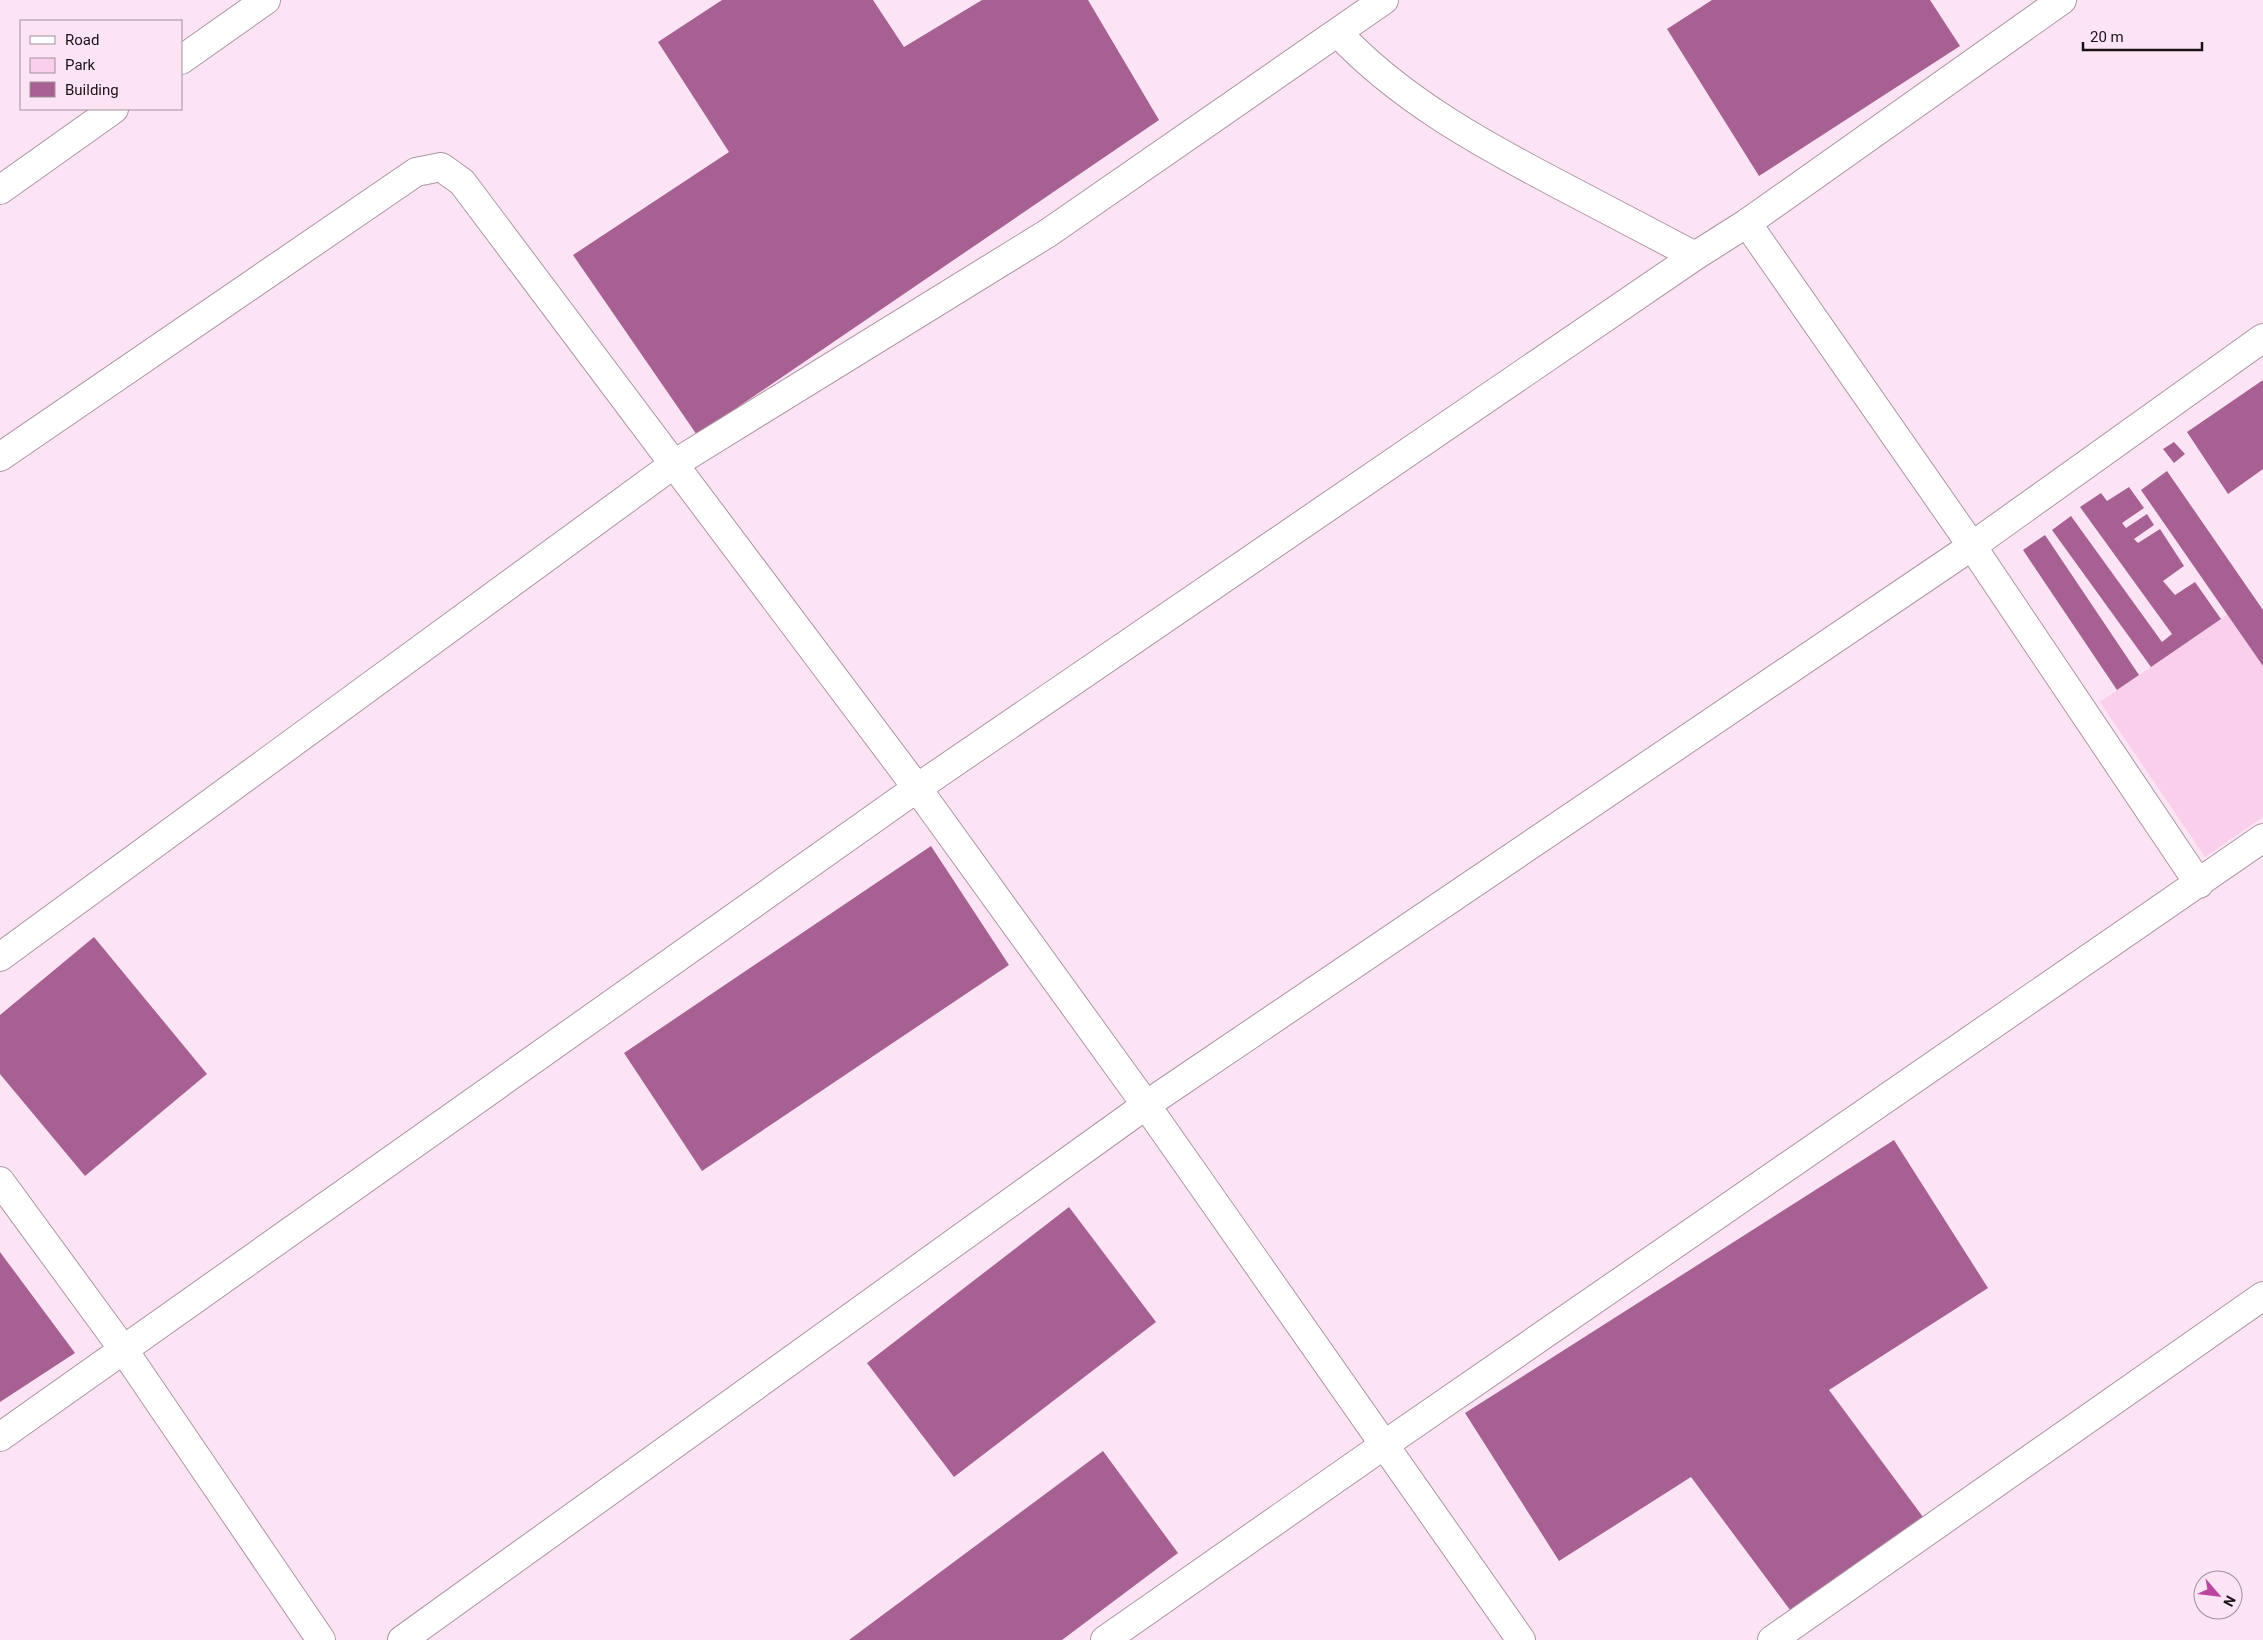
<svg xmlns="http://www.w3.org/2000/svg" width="2263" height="1640" font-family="Roboto,sans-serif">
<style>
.green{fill:#f9cfeb}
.building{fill:#a66091}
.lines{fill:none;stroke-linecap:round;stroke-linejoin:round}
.minor-casing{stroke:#ad95a4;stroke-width:30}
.minor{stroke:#fff;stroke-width:28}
</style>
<rect width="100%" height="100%" fill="#fde4f4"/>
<path class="green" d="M2228 614 2263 666V817L2205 857 2100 702Z"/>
<path class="building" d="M722 0H873L904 47 982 0H1088L1159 120 697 435 573 255 729 152 658 42Z
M1712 0H1930L1960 46 1759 176 1667 29Z
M2263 380V469L2228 494 2187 432Z
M2174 442 2185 454 2174 463 2163 449Z
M2167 471 2263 610V666L2141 490Z
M2129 487 2144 508 2122 523 2126 528 2147 514 2154 525 2134 539 2138 543 2160 529 2184 566 2163 581 2175 595 2195 582 2221 619 2151 667 2052 530 2071 516 2162 642 2172 634 2080 507 2101 493 2107 501Z
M2045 535 2139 675 2117 690 2023 550Z
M931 846 1009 965 702 1171 624 1053Z
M94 937 207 1074 85 1176 0 1074V1015Z
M1894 1140 1988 1288 1829 1390 1923 1517 1793 1614 1691 1477 1559 1561 1465 1413Z
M1069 1207 1156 1322 954 1477 867 1363Z
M0 1252 75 1353 0 1402Z
M1103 1451 1178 1553 1062 1640H849Z"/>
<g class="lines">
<g class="minor-casing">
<path id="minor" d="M1338 33C1400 99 1480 143 1560 185 1605 209 1650 232 1695 256
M181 60 266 0
M0 190 114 109
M1747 223 1972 546 2199 884
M0 457 416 172 441 167 462 182 917 788 1146 1105 1521 1640
M0 957 674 464 1048 233 1384 0
M0 1181 123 1349 321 1640
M0 1437 917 788 1695 256 1747 223 2062 0
M402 1640 1146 1105 1972 546 2263 338
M1105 1640 1384 1445 2263 838
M1772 1640 2263 1296"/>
</g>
<use href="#minor" class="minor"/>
</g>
<rect x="20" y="20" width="162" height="90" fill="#fde4f4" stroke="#a2909c"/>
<rect x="30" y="36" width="25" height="8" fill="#ffffff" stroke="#a2909c"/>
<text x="65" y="45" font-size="15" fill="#1a1217">Road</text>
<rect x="30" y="58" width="25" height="15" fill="#f9cfeb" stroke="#a2909c"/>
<text x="65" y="70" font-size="15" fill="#1a1217">Park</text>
<rect x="30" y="82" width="25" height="15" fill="#a66091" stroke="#a2909c"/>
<text x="65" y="95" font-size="15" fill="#1a1217">Building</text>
<g transform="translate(2218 1595) rotate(118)"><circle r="24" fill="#fde4f4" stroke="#a2909c"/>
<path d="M0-4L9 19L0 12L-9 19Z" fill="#bb469d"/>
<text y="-8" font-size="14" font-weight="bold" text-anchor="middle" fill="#1a1217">N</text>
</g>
<path d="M2083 42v8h119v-8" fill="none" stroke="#1a1217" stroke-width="2.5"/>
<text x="2090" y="42" font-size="15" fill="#1a1217" stroke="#fde4f4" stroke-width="4" paint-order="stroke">20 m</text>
</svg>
